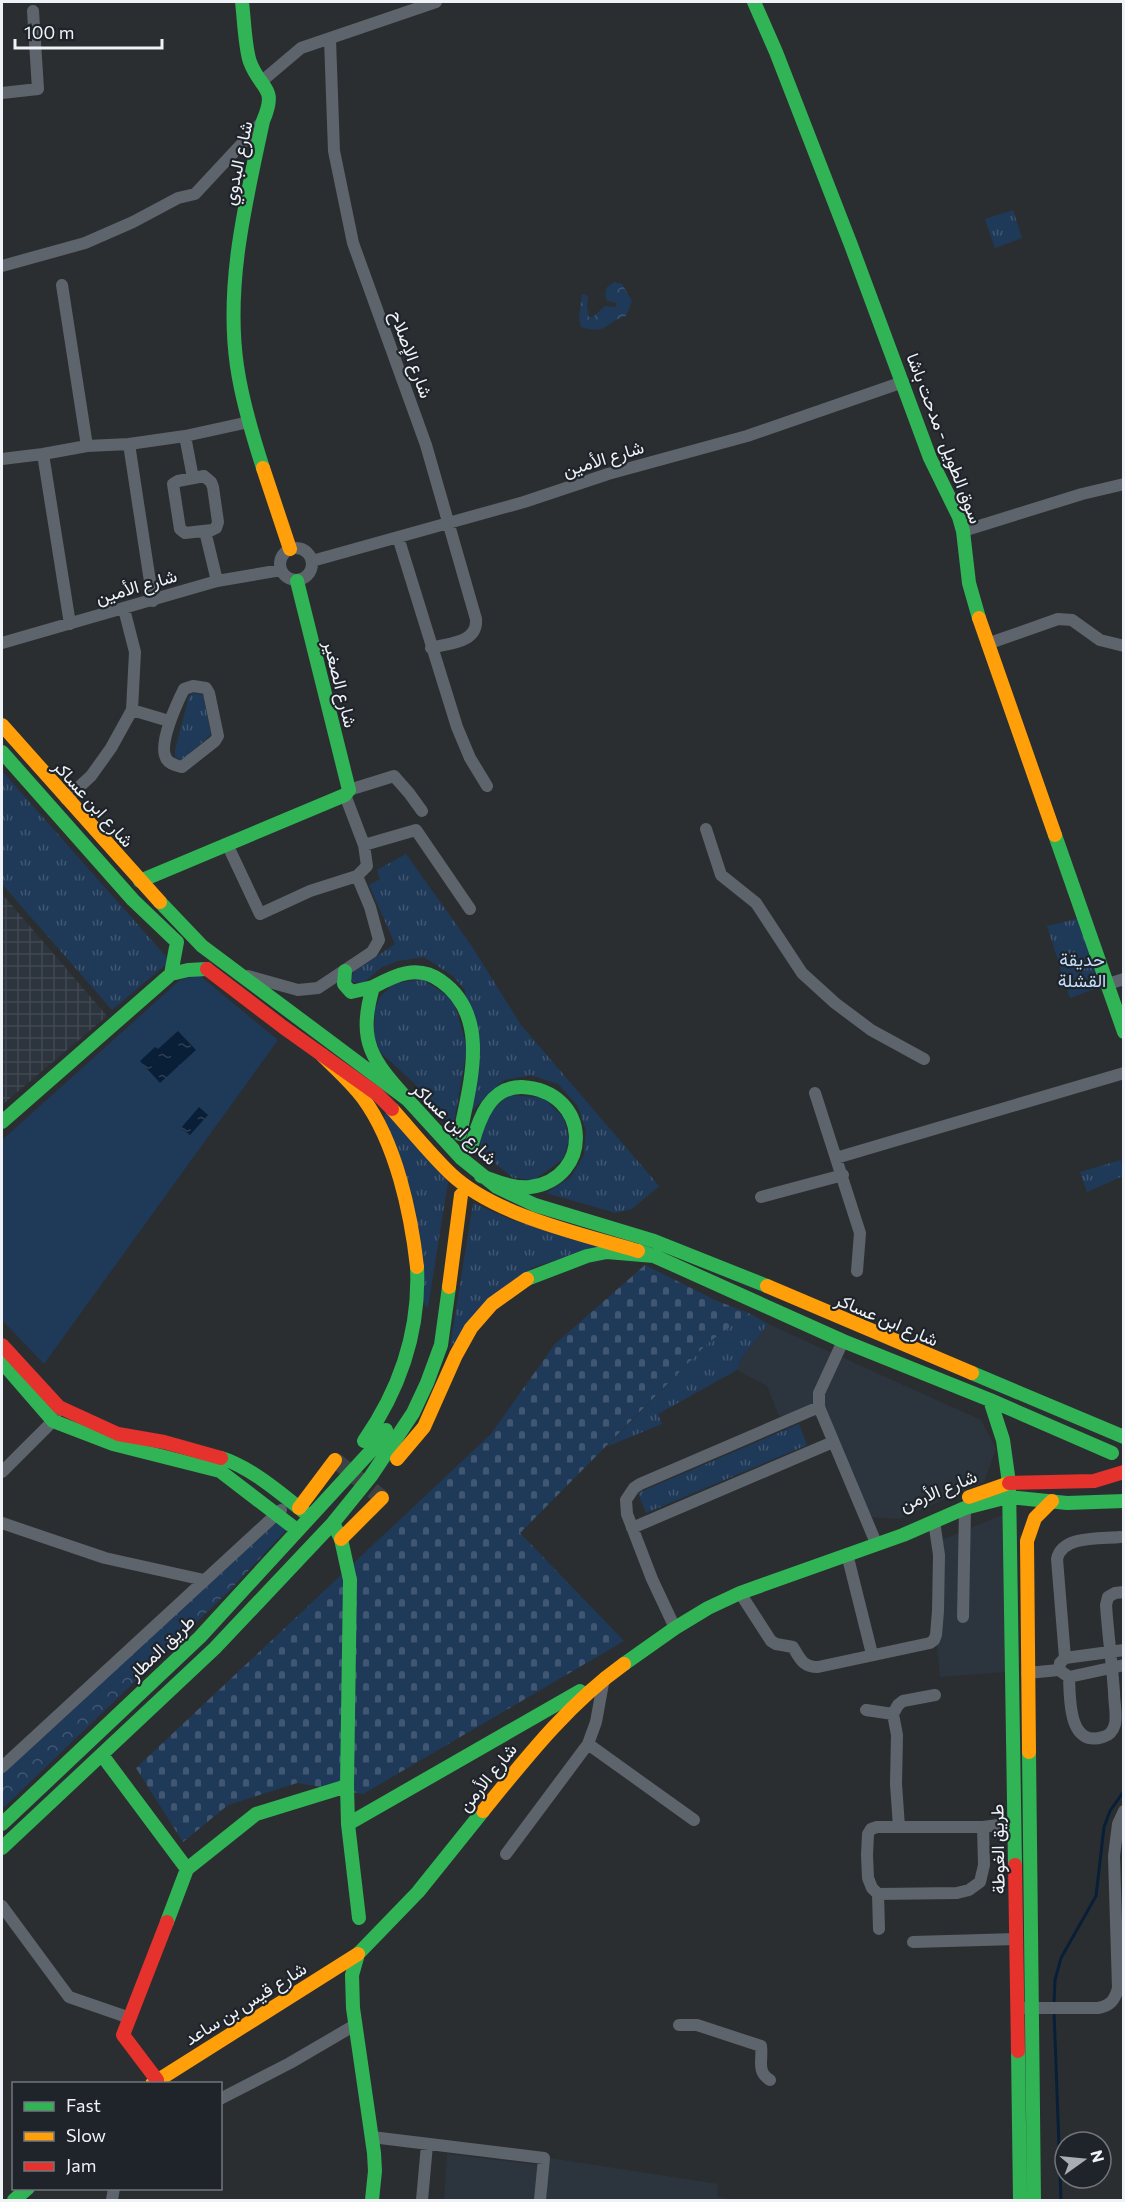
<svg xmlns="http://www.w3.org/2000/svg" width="1125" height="2202" font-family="Commissioner,Vazirmatn,sans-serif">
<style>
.built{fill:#2c343e}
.industrial{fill:url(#industrial-grid)}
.grass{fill:#1f3958}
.forest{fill:url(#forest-crowns)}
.cemetery{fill:url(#cemetery-stones)}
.park{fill:url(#park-tufts)}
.water{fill:url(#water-ripples)}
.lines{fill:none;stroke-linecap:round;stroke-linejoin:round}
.stream{stroke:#091f37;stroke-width:3}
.secondary-tunnel{stroke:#3f4245;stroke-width:16;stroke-dasharray:16 8;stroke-linecap:butt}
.street{stroke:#5d646c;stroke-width:12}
.fast{stroke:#30b455;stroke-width:14}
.slow{stroke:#ff9f0a;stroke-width:14}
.jam{stroke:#e5322d;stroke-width:14}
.labels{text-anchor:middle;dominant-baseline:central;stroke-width:4.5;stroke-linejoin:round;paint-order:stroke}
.street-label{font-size:18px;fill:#eff2f6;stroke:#1f242a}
.park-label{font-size:18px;fill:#c4dffe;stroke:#1f242a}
</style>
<defs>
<pattern id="industrial-grid" width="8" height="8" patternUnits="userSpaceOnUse" patternTransform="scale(1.5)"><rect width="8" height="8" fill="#2c343e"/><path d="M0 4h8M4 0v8" fill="none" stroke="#414851"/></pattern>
<pattern id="forest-crowns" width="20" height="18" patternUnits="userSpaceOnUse" patternTransform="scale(1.5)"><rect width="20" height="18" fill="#1f3958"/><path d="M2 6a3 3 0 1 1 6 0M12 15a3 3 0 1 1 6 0" fill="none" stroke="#405671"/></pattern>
<pattern id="cemetery-stones" width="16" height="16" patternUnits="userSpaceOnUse" patternTransform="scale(1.5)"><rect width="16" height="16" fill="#1f3958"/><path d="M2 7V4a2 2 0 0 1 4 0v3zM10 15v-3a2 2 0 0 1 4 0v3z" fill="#405671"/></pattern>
<pattern id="park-tufts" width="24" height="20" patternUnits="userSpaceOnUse" patternTransform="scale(1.5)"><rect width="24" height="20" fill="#1f3958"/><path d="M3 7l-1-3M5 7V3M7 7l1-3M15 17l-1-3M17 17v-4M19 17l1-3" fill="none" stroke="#405671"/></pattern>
<pattern id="water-ripples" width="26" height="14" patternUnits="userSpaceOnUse" patternTransform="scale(1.5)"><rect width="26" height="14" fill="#091f37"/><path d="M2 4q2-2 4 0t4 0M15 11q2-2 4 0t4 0" fill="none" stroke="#2d4055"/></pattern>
</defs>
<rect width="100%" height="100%" fill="#2b2e31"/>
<path class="built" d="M768 1324 981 1420 996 1449 984 1482 899 1519 870 1517 817 1417 779 1416 767 1386 737 1370 741 1359Z
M1007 1513 1006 1672 940 1677 936 1635 942 1540Z
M447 2154 540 2165 536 2200H444Z
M549 2158 718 2184 717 2197 738 2200H545Z"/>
<path class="industrial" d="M2 894 107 1016 2 1105Z"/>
<path class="grass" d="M199 975 278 1040 44 1364 2 1320V1140L180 980Z"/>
<path class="forest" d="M615 282 622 284 632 301 626 316C605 322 608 335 581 327L579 318 582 294 588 296 587 307 589 317H593L605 306 616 307V303L606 300C605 289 605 287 615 282Z
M275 1515 290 1526 231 1589 2 1809V1767Z"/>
<path class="cemetery" d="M645 1265 717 1301 749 1313 708 1343 520 1533 624 1641 363 1794 297 1783 228 1805 183 1842 136 1768 491 1434 555 1344Z"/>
<path class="park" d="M1013 210 1022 238 995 248 985 219Z
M193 693 203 695 211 734 183 761 175 757V750L189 696Z
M2 771 170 961 112 1010 2 884Z
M406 854 471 945 521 1025 659 1186 632 1209 616 1213 546 1193 571 1177 584 1155 586 1130 577 1105 558 1084 531 1075 504 1080 471 1111 465 990 453 976 424 957 398 961 382 967 362 984 349 980 355 971 395 944 369 885 380 879 377 870Z
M1085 917 1108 984 1070 998 1047 926Z
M422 979 453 999 467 1048 453 1129 414 1083 380 1052 374 1036 375 1009 380 997 393 984Z
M509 1095 544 1098 564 1118 569 1140 563 1159 534 1180 513 1178 480 1151C483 1119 485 1116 509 1095Z
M385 1110 448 1182 428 1307 425 1306 384 1125Z
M1121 1160 1123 1176 1087 1192 1080 1172Z
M473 1203 512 1220 600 1246 531 1268 450 1347Z
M749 1313 768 1324 741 1359 737 1370 658 1414 662 1424 606 1447 708 1343Z
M799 1424 807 1445 646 1513 638 1493Z"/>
<path class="water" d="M178 1031 196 1050 160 1083 140 1061 155 1047 158 1049Z
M199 1107 208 1115 190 1135 181 1128Z"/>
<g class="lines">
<path class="stream" d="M1054 2004 1055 1980 1061 1958 1096 1896 1104 1827 1110 1811 1124 1791
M1054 2011 1061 2200"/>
<path class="secondary-tunnel" d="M335 1460 382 1498"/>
<path class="street" d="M330 39 334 151 353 243 426 445 476 619C478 643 449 643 431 648
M262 81 301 48 436 2
M2 93 38 89 33 11
M2 266 85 243 133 222 178 198 195 194 263 121
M62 285 87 446
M185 436 193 478
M129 444 153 601
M43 454 70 624
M2 459 43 454 87 446 129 444 185 436 249 422
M204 476 211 482 213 487 218 522 216 528 212 530 185 533 180 529 173 484 178 481Z
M205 531 217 581
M963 531 1082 494 1124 484
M398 537 457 727 470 758 487 786
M280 564a16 16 0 1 1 32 0a16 16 0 1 1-32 0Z
M312 561 524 502 608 474 747 436 903 382
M2 643 217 581 281 570
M987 644 1058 619 1072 620 1100 640 1124 646
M193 686 206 688 209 693 218 736 215 741 182 767C177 766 168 763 166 758 158 744 177 703 184 689Z
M132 710 169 721
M349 790 394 776 409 793 422 811
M66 799 91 776 111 748 132 710 135 652 124 609
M706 829 721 875 756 903 802 973 835 1003 871 1030 924 1059
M227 844 260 914 310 891 357 876
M364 845 416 830 470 909
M248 976 298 990 318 988 372 952 379 940 370 907 357 876 367 866 364 845 345 795
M1108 984 1124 979
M815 1093 860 1233 857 1271
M836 1158 1124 1073
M761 1197 843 1175
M843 1341 819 1393V1407L876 1543
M2 1472 53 1421 56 1413
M2 1523 105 1558 204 1580
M632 1528 833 1442
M847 1554 872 1654
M740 1593 771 1641 776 1644 793 1647C800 1659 803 1667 818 1667L930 1643 934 1640 936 1635 938 1611 939 1555 934 1521
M963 1617 965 1508
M675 1628 652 1579 627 1514 626 1500 634 1488 640 1484 819 1407
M1065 1658 1124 1650
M1059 1670 1060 1663 1065 1658 1057 1559C1062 1535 1101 1539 1120 1537
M1027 1673 1059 1670 1069 1677 1124 1665
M1069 1677C1070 1698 1068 1748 1103 1737 1110 1735 1113 1731 1115 1724 1117 1714 1114 1703 1114 1692 1112 1663 1108 1634 1106 1605L1108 1597 1115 1593 1124 1592
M866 1710 893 1714
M588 1744 694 1820
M2 1767 281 1510
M899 1827 896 1784 897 1735 893 1714 898 1705 903 1701 935 1695
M983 1827H877L871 1829 868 1834 867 1855 868 1878 872 1888 878 1894 957 1893 969 1890 980 1882 984 1865 983 1827 1014 1823
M506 1854 588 1744 596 1722 604 1678
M878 1894 879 1929
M2 1906 69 1997 130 2018
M913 1942 1016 1939
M1024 2008H1098C1110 2006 1115 2000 1118 1988L1114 1856 1118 1824 1124 1811
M679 2025H697L761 2046C763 2061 756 2071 770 2080
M220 2099 290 2063 355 2025
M372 2137 544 2158 540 2200
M112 2200 114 2188
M422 2200 427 2145"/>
<path class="fast" d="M242 2C244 18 245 48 250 62 261 91 278 86 263 121 246 201 225 284 237 366 242 401 252 434 263 468
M754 2 776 52 851 245 930 458 959 517 963 531 969 583 979 618
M2 752 133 900 177 942
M1055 835 1124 1032
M140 881 345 795 349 790 297 581
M160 902 202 946 408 1100 461 1158 497 1187 535 1205 654 1241 767 1286
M345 971 344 984 351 992 373 987
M171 974 177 942
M408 1100C372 1060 357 1042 373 987 395 975 418 964 441 981 491 1016 470 1083 460 1134
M2 1122 171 974 188 970 207 969
M472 1144C479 1119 490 1086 522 1087 592 1091 593 1179 530 1187 514 1189 496 1181 481 1176
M638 1251 654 1256 843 1341 990 1400 1112 1453
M527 1279 587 1256 607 1252 654 1256
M2 1362 53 1421 113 1444 220 1471 297 1530
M972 1373 1124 1437
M990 1400 1003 1440 1009 1483 1015 1865
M364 1441C400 1389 420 1330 417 1267
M221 1458C251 1467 284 1496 309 1516
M1008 1497 1067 1503 1124 1501
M333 1523 341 1539 350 1580 347 1786
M624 1664 675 1628 708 1608 740 1593 903 1535 965 1508 1008 1497
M1029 1752 1034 2200
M102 1755 187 1869
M2 1824 200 1637 380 1441 386 1430
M348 1824 359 1918
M2 1848 215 1648 333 1523 371 1476 413 1413 427 1383 441 1345 449 1287
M167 1922 187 1869 256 1814 347 1786 348 1824 580 1691
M1018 2051 1020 2200
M14 2200 28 2188
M372 2200 375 2171 374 2153 353 2008 352 1975 358 1954 418 1892 483 1811"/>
<path class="slow" d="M263 468 290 549
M979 618 1055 835
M2 725 160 902
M322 1055C336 1069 351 1082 363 1098 396 1143 411 1213 417 1267
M392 1109C411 1130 430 1154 451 1174 496 1216 581 1234 638 1251
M767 1286 972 1373
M449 1287 461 1195
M397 1459 424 1427 456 1355 471 1328 492 1304 527 1279
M969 1497 1009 1483
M299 1508 335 1460
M341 1539 382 1498
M1029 1752 1027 1541 1035 1518 1052 1501
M483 1811C526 1758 568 1704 624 1664
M152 2084 358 1954"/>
<path class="jam" d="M207 969 283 1027 377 1094 392 1109
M2 1345 59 1407 118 1434 164 1442 221 1458
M1009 1483 1094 1481 1124 1472
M1015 1865 1018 2051
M157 2080 123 2035 167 1922"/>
</g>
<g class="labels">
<g class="street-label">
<text transform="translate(237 163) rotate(-78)">شارع البدوي</text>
<text transform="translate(412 354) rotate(70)">شارع الإصلاح</text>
<text transform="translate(945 438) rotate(69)">سوق الطويل - مدحت باشا</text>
<text transform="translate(603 458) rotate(-17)">شارع الأمين</text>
<text transform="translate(136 586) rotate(-16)">شارع الأمين</text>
<text transform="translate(341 684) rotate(76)">شارع الصغير</text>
<text transform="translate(94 803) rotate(48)">شارع ابن عساكر</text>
<text transform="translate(455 1123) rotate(44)">شارع ابن عساكر</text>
<text transform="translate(887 1319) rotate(23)">شارع ابن عساكر</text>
<text transform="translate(938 1490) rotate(-22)">شارع الأرمن</text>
<text transform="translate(161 1647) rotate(-44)">طريق المطار</text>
<text transform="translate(487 1777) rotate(-51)">شارع الأرمن</text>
<text transform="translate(997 1849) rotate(-91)">طريق الغوطة</text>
<text transform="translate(245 2003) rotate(-32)">شارع قيس بن ساعد</text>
</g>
<g class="park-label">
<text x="1082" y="959">حديقة<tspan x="1082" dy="21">القشلة</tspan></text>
</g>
</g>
<rect width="1125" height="2202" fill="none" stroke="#eff2f6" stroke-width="6"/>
<rect x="12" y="2082" width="210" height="108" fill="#1f242a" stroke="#72767c" stroke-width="1.5"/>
<rect x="24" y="2102" width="30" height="9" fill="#30b455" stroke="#72767c" stroke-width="1.5"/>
<text x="66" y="2112" font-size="18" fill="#eff2f6">Fast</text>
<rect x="24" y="2132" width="30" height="9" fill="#ff9f0a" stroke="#72767c" stroke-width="1.5"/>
<text x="66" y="2142" font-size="18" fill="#eff2f6">Slow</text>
<rect x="24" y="2162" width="30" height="9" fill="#e5322d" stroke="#72767c" stroke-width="1.5"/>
<text x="66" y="2172" font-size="18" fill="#eff2f6">Jam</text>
<g transform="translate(1083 2160) rotate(75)"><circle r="28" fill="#1f242a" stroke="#72767c" stroke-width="1.5"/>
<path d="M0-4.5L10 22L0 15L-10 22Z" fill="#aaadb1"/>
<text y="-9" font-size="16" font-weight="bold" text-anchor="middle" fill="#eff2f6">N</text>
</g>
<path d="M15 39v9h147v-9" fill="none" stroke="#eff2f6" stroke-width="3"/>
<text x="24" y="39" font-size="18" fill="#eff2f6" stroke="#1f242a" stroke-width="4.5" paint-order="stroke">100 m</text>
</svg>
